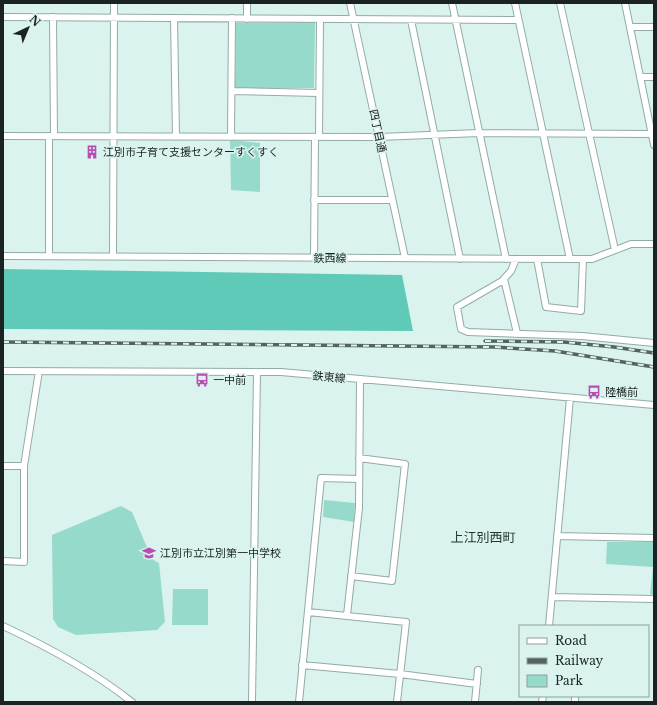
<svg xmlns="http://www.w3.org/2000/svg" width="657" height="705" font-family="'Libre Baskerville','Noto Sans JP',serif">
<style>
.green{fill:#96dacb}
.forest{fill:#5fcab7}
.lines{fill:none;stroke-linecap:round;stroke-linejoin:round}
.minor-casing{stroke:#93aba5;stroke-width:8}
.minor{stroke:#fff;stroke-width:6}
.rail-casing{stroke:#556360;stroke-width:3.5}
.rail{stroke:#dbf3ee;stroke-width:2;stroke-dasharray:6;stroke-linecap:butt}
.labels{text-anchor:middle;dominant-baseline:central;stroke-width:3.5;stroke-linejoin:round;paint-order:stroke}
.street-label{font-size:11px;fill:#1a2321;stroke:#dbf3ee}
.poi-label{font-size:11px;fill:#1a2321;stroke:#dbf3ee;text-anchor:start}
.quarter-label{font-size:13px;fill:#223732;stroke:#dbf3ee}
</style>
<rect width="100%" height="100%" fill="#dbf3ee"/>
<path class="green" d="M315 22 314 88H235L236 23Z
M230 140 260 143V192L231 190Z
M324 500 355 503 354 522 323 517Z
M121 506 132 512 152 559 159 563 165 622 157 630 76 635 58 627 53 619 52 535Z
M607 542H654V595L650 594 653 567 606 564Z
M173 589H208V625H172Z"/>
<path class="forest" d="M3 269 402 275 413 331 3 329Z"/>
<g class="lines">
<g class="minor-casing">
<path id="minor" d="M247 3V19
M350 3 405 258
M452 3 506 259
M515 3 570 259
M560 3 615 250
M625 3 654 145
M3 17 518 20
M53 17 54 136
M174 18 176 137
M411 20 460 259
M630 27H654
M640 77H654
M232 91 319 93
M3 136 379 137 479 133 654 134
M231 137 232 18
M319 137 320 19
M314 200H392
M3 256 576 259H592L631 244H654
M49 256V136
M113 256 114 3
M314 258 315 137
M516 259 511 271 502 281 457 307 461 329 468 332 582 336 654 343
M537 259 546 307 581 311 583 259
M504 279 517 333
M3 371 281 372 654 405
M3 466H24
M557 536 654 538
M3 561 24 562V466L39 371
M351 576 392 581 405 464 359 458
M552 597 654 599
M308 612 406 622 397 702
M347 615 359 508 360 379
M3 626C48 647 93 671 132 702
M549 626 570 398
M302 665 400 674 477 684
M252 702 257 372
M299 702 321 478 359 479
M475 702 478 670
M542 702 543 696
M575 702V696"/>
</g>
<use href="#minor" class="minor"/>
<g class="rail-casing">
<path id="rail" d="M485 341 564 342 614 347 654 353
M3 342 494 347 555 351 654 367"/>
</g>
<use href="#rail" class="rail"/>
</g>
<defs>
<g id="building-bare" transform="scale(1.08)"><path d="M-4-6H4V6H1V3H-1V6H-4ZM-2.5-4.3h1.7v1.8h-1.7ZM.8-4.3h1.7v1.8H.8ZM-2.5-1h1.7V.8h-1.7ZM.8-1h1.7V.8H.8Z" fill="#b74eb1" stroke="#dbf3ee" stroke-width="2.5" paint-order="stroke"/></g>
<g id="bus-bare" transform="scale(1.08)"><path d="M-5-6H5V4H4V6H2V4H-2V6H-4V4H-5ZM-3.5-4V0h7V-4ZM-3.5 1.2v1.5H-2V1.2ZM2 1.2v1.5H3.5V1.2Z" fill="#b74eb1" stroke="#dbf3ee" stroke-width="2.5" paint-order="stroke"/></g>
<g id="school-bare" transform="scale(1.08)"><path d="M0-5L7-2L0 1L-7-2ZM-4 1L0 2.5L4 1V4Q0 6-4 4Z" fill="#b74eb1" stroke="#dbf3ee" stroke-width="2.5" paint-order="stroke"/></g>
</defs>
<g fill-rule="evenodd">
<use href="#building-bare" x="92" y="152"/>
<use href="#bus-bare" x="202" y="380"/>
<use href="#bus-bare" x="594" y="392"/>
<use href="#school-bare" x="149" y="553"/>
</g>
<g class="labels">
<g class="street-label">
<text transform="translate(378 131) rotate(78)">四丁目通</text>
<text x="330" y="258">鉄西線</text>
<text transform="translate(329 377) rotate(5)">鉄東線</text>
</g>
<g class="poi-label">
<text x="103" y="152">江別市子育て支援センターすくすく</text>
<text x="213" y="380">一中前</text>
<text x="605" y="392">陸橋前</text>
<text x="160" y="553">江別市立江別第一中学校</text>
</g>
<g class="quarter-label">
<text x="483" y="537">上江別西町</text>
</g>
</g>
<rect width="657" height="705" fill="none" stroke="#1a2321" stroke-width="8"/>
<rect x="519" y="625" width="130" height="72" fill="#dbf3ee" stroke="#8ea09c"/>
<rect x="527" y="638" width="20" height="6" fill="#ffffff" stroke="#8ea09c"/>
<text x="555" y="645" font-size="12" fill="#1a2321">Road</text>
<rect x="527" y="658" width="20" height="6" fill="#556360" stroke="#8ea09c"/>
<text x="555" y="665" font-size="12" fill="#1a2321">Railway</text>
<rect x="527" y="675" width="20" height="12" fill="#96dacb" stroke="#8ea09c"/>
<text x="555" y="685" font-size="12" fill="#1a2321">Park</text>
<g transform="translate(28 28) rotate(44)" stroke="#dbf3ee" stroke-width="3" paint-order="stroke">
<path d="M0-3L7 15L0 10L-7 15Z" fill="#1a2321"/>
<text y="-6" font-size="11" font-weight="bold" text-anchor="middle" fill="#1a2321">N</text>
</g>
</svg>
